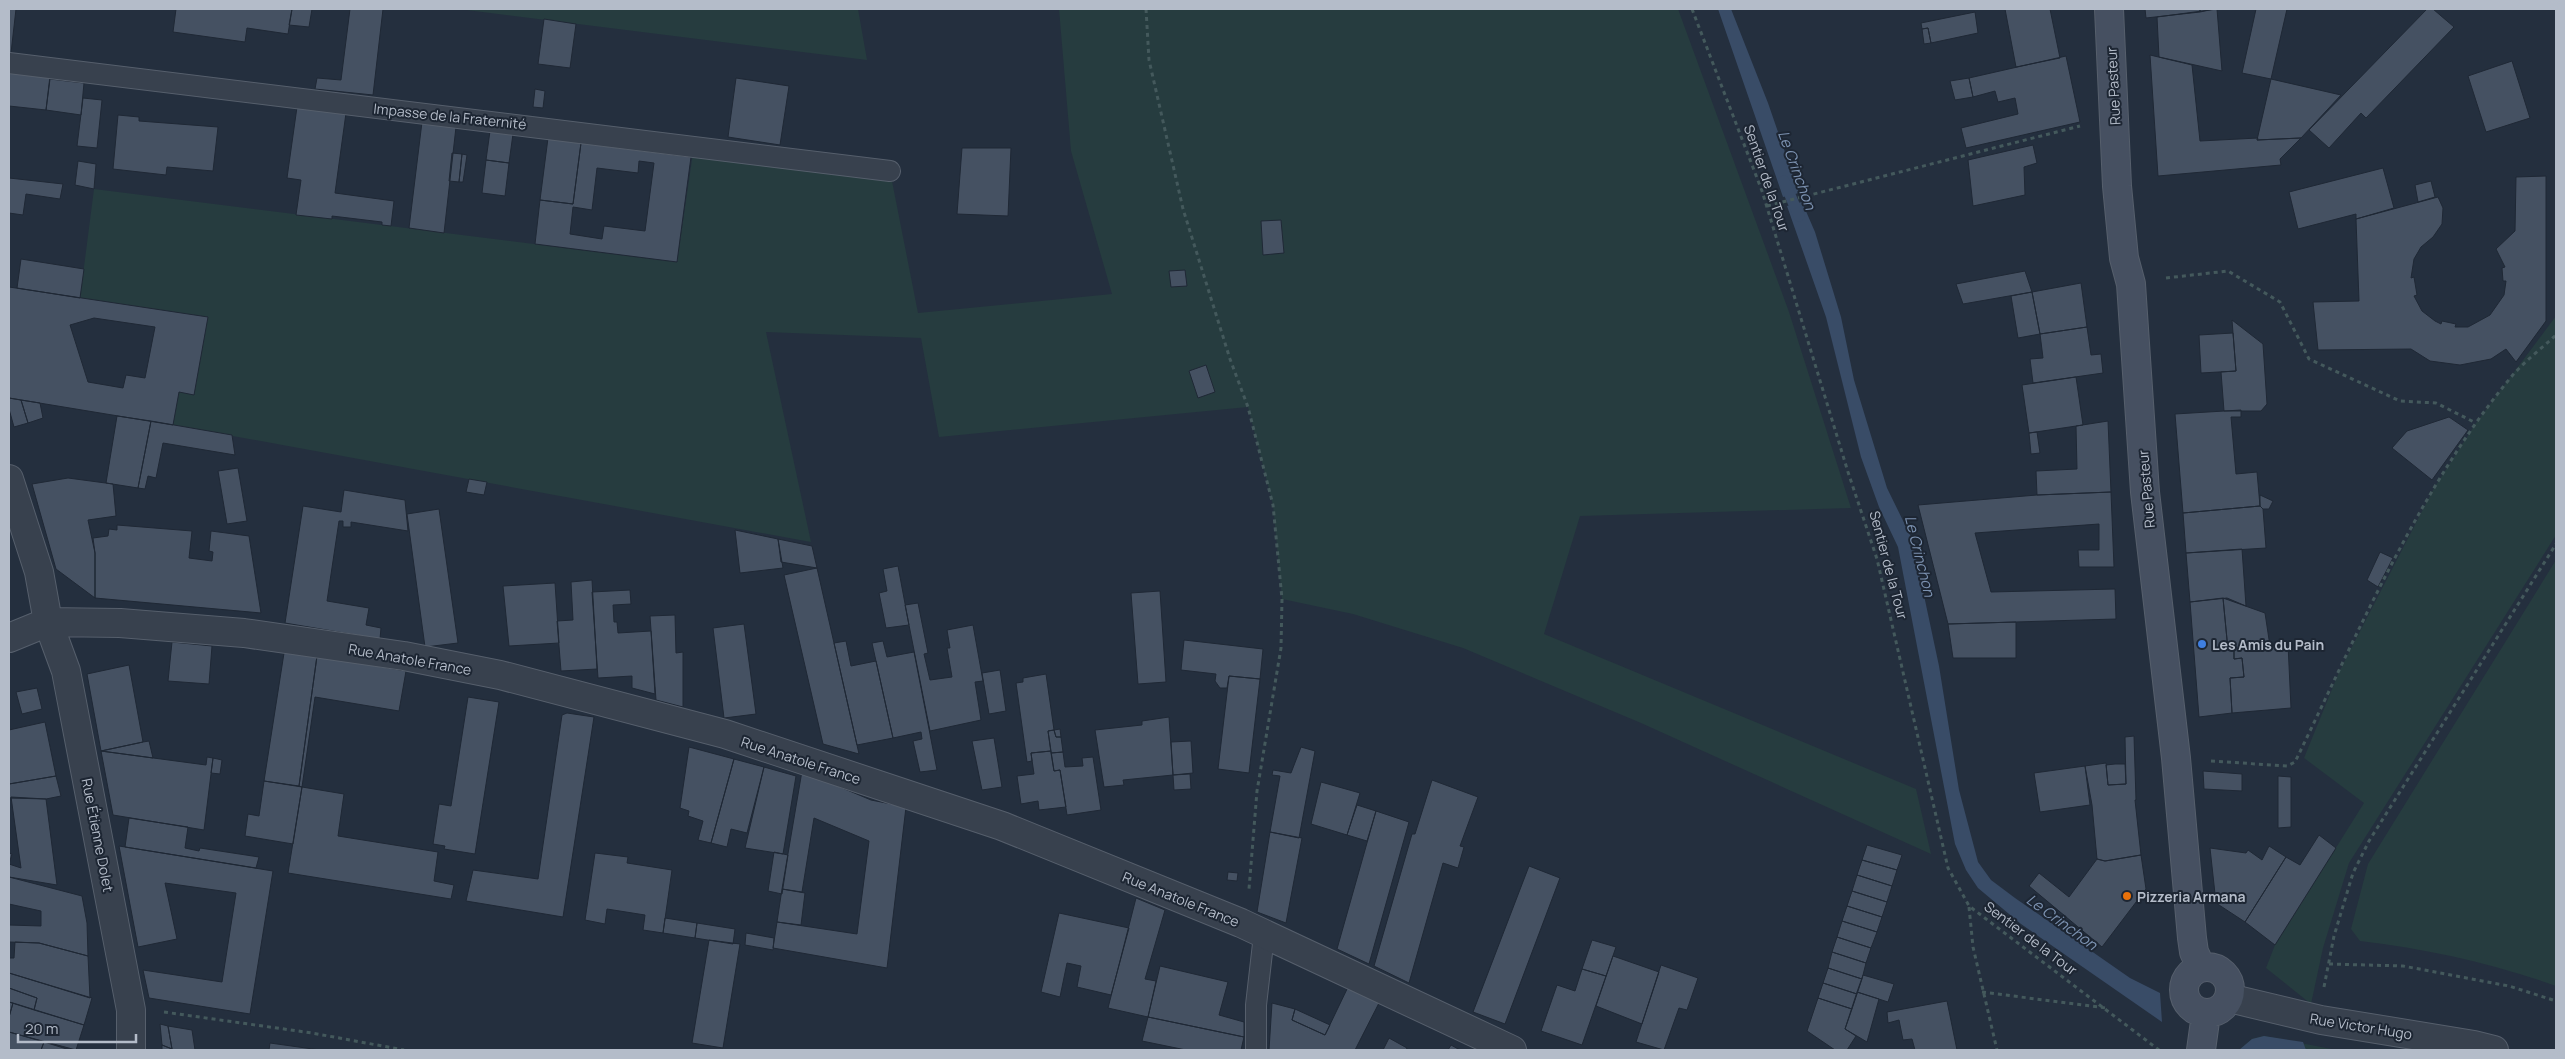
<svg xmlns="http://www.w3.org/2000/svg" width="2565" height="1059" font-family="Manrope,sans-serif">
<style>
.green{fill:#263c3f;fill-rule:evenodd}
.water{fill:#394c67}
.lines{fill:none;stroke-linecap:round;stroke-linejoin:round}
.stream{stroke:#394c67;stroke-width:11}
.building{fill:#455162;stroke:#1f2835;fill-rule:evenodd}
.lane-casing{stroke:#565f6c;stroke-width:22}
.street-casing{stroke:#565f6c;stroke-width:30}
.secondary-casing{stroke:#565f6c;stroke-width:30}
.path{stroke:#44595c;stroke-width:3;stroke-dasharray:4 4;stroke-linecap:butt}
.lane{stroke:#38414e;stroke-width:20}
.street{stroke:#38414e;stroke-width:28}
.secondary{stroke:#465061;stroke-width:28}
.shop-dot{fill:#3f7fe0;stroke:#1d2633;stroke-width:2}
.food-dot{fill:#e8710a;stroke:#1d2633;stroke-width:2}
.labels{text-anchor:middle;dominant-baseline:central;stroke-width:4;stroke-linejoin:round;paint-order:stroke}
.street-label{font-size:14px;fill:#b4bcc9;stroke:#1d2633}
.poi-label{font-size:14px;font-weight:bold;fill:#b4bcc9;stroke:#1d2633;text-anchor:start}
.water-label{font-size:15px;font-style:italic;fill:#7c92b1;stroke:#1d2633}
</style>
<rect width="100%" height="100%" fill="#242f3e"/>
<path class="green" d="M459 9H858L867 60Z
M1059 9H1678L1789 312 1851 508 1580 516 1544 634 1916 789 1931 854 1641 723 1463 648 1353 614 1282 599 1273 505 1248 407 939 437 921 338 766 332 811 542 173 425 179 392 194 395 208 317 80 298 94 189 677 262 694 146 890 171 918 313 1112 294 1071 151ZM1185 270 1187 286 1171 287 1169 271Z
M2556 316V535L2349 863 2323 948 2311 1004 2266 968 2275 945 2364 803 2304 758 2339 672 2434 488 2476 423Z
M2556 560V986C2492 963 2427 949 2360 941L2351 929 2368 864Z
M2264 1036 2337 1050H2239L2252 1039Z"/>
<path class="water" d="M1718 9H1731L1768 103 1799 193 1783 197Z
M1802 202 1815 232 1841 317 1854 380 1887 488 1912 539 1939 666 1959 790 1978 862 1991 880 2015 898 2130 978 2160 993 2162 1022 2021 924 1978 888 1966 870 1955 844 1898 547 1879 507 1861 457 1826 317 1787 206Z
M2264 1036 2303 1042 2306 1050H2239L2252 1039Z"/>
<g class="lines">
<path class="stream" d="M1784 181 1799 216"/>
</g>
<path class="building" d="M9 9H16L11 53H9Z
M176 9H292L288 34 247 28 245 42 173 32Z
M292 9H312L309 27 289 25Z
M350 9H383L373 95 315 89 317 78 341 80Z
M2005 9H2050L2060 58 2016 67Z
M2145 9H2200V12L2146 18Z
M2200 9H2214L2200 12Z
M2217 9 2222 71 2159 57 2157 17Z
M2256 9H2287L2271 79 2242 73Z
M2427 9H2433L2454 27 2366 118 2361 113 2329 148 2309 130Z
M1975 12 1978 33 1931 43 1928 28 1922 29 1921 23Z
M544 19 576 24 570 68 538 64Z
M1928 28 1931 43 1924 44 1922 29Z
M2150 55 2192 65 2200 141 2258 138 2257 140 2301 138 2280 159 2281 165 2158 176Z
M2066 56 2080 122 1966 148 1961 128 2018 114 2015 98 1998 102 1995 91 1973 97 1969 78Z
M2512 61 2530 118 2486 132 2468 76Z
M9 72 50 76 46 110 9 106Z
M736 78 789 86 780 145 728 137Z
M1969 78 1973 97 1955 100 1950 81Z
M50 79 84 83 81 115 46 110Z
M2271 79 2341 95 2301 138 2257 140Z
M535 89 545 91 543 108 533 107Z
M83 98 102 100 97 148 77 146Z
M297 107 346 113 335 193 394 201 391 226 382 225V222L332 216V219L296 215 301 180 287 178Z
M118 115 139 117V121L218 127 213 171 167 167 166 175 113 169Z
M422 122 456 127 444 233 409 228Z
M490 131 513 134 509 163 486 160Z
M548 138 581 143 573 204 540 200Z
M581 143 691 157 677 262 535 244 540 200 573 204ZM639 161 654 163 645 231 604 226 602 239 570 234 573 207 592 210 597 168 638 173Z
M2033 145 2037 163 2024 167 2025 195 1973 206 1968 160Z
M962 148H1011L1008 216 957 214Z
M452 153 462 154 459 182 449 181Z
M462 154 467 155 463 182H459Z
M486 160 509 163 505 196 482 193Z
M78 161 96 164 94 189 75 185Z
M2383 168 2394 208 2356 219V214L2298 229 2289 192Z
M2546 176V321L2516 362 2506 349 2491 359 2460 365 2430 361 2411 349 2318 350 2313 302 2359 301 2356 219 2438 197 2443 208 2442 224 2433 237 2421 247 2414 259 2411 278 2414 277 2417 295 2414 296 2422 311 2435 321 2441 324 2442 321 2456 324 2455 327H2468L2490 315 2504 295 2506 281H2503L2502 268 2505 267 2496 249 2515 231 2516 177Z
M9 178 63 184 60 199 26 194 23 215 9 213Z
M2431 181 2435 197 2418 202 2415 185Z
M1281 220 1284 253 1263 255 1261 221Z
M21 259 84 269 80 298 17 288Z
M1185 270 1187 286 1171 287 1169 271Z
M2025 271 2032 292 1963 304 1956 284Z
M2081 283 2087 327 2040 334 2032 292Z
M9 287 208 317 194 395 179 392 173 425 9 398ZM94 318 155 327 145 378 126 375 123 388 88 382 70 325Z
M2032 292 2040 334 2018 338 2011 296Z
M2232 320 2263 344 2267 404 2261 411H2224L2221 372 2236 371Z
M2087 327 2091 355 2101 354 2103 373 2033 383 2030 359 2043 358 2040 334Z
M2233 333 2236 371 2201 373 2199 335Z
M1206 365 1215 392 1198 398 1189 371Z
M2076 377 2083 425 2029 433 2022 385Z
M9 398 21 400 28 423 14 427 9 409Z
M21 400 40 403 43 418 28 423Z
M2241 410V417H2231L2236 474 2257 472 2260 506 2183 513 2175 414Z
M117 416 151 421 138 488 106 483Z
M2449 417 2468 430 2432 480 2392 448 2407 431Z
M151 421 232 435 235 455 163 443 156 478 148 476 145 489 138 488Z
M2108 421 2111 492 2037 495 2036 471 2077 469 2076 426Z
M2037 432 2040 453 2031 454 2029 433Z
M238 468 247 521 227 524 218 471Z
M68 478 113 484 116 516 88 520 95 553V598L56 569 32 484Z
M469 479 487 482 484 495 466 492Z
M344 490 405 500 408 531 351 522V527H343V521H339L327 601 369 608 366 625 381 628 380 639 285 623 303 506 341 512Z
M2111 492 2114 567H2079L2078 550H2099V524L1975 533 1991 592 2115 589 2116 619 1948 624 1918 505 2037 495Z
M2260 495 2273 501 2269 509H2263L2260 506Z
M2260 506 2263 509 2266 548 2186 553 2183 513Z
M439 509 458 643 425 647 407 514Z
M117 525 192 531 189 558 212 561 213 552 209 551 211 531 249 536 261 613 95 598V553L93 538 108 536 109 529 117 530Z
M735 530 778 539 783 568 740 573Z
M778 539 812 546 817 568 781 562Z
M2242 549 2246 606 2227 598 2190 602 2186 553Z
M2380 552 2393 558 2378 587 2367 580Z
M898 566 909 625 886 628 879 593 887 591 883 569Z
M817 568 834 643 859 754 823 744 784 575Z
M592 580 597 669 561 671 557 621 573 620 571 582Z
M555 583 559 643 509 646 503 586Z
M630 590 631 604 613 605 614 622H617L618 633 651 631 655 694 632 688V676L598 678 592 592Z
M1160 591 1166 682 1138 684 1131 593Z
M2223 598 2228 650H2234V659L2242 658 2244 677 2230 678 2232 713 2199 717 2190 602Z
M2223 598 2265 613 2270 646 2288 644 2291 708 2232 713 2230 678 2244 677 2242 658 2234 659V650H2228Z
M918 603 928 653 924 654 930 680 952 677 947 648H950L947 630 973 625 983 681 975 682 981 720 930 731 905 605Z
M675 615 676 653 683 652V707L656 700 650 616Z
M2016 622V658H1953L1948 624Z
M744 624 756 714 724 718 713 628Z
M1184 640 1263 649 1260 679 1229 676 1227 688H1220L1215 681 1216 674 1181 670Z
M846 641 851 666 876 661 893 738 857 745 834 643Z
M883 641 887 657 914 652 937 770 920 772 913 741 922 739 921 732 893 738 872 643Z
M172 642 212 646 209 684 168 681Z
M284 653 317 656 299 786 264 781Z
M317 656 406 671 399 711 315 697 302 787 299 786Z
M129 665 143 742 101 751 87 674Z
M1000 670 1006 711 989 714 982 673Z
M1046 674 1054 730 1048 731 1051 751 1031 753 1032 761 1027 762 1016 683 1023 682V678Z
M1229 676 1260 679 1249 773 1218 769Z
M37 688 42 709 22 714 16 692Z
M468 697 499 702 475 854 444 849 445 846 433 844 439 804 451 806Z
M567 713 594 717 563 917 466 901 473 870 538 879 562 715Z
M1169 717 1173 775 1123 780 1124 785 1104 787 1095 730 1142 725V721Z
M45 722 56 776 9 784V730Z
M1060 729 1061 737H1056L1054 730Z
M1054 730 1056 737H1061L1063 752 1051 753 1048 731Z
M2134 736 2136 800H2135L2141 855 2105 861 2097 859 2092 805 2085 766 2106 763 2108 785 2126 784 2125 737Z
M994 738 1002 787 982 790 972 741Z
M149 741 153 758 101 751 143 742Z
M1191 741 1193 773 1173 775 1171 742Z
M689 747 734 759 711 843 698 840 703 821 688 816 689 811 680 808Z
M1301 747 1315 751 1299 838 1270 832 1280 776 1272 775 1273 770 1291 773Z
M101 751 206 765 207 757 213 758 204 830 113 815Z
M1051 751 1054 771 1060 770 1066 807 1039 810 1038 801 1021 804 1017 776 1034 774 1031 753Z
M1063 752 1065 767 1083 766 1082 758 1093 757 1101 810 1067 815 1060 770 1054 771 1051 753Z
M213 758 222 760 220 774 211 773Z
M734 759 764 767 747 833 731 829 727 847 711 843Z
M2115 764H2125L2126 784 2108 785 2106 765Z
M2085 766 2090 805 2040 812 2034 773Z
M764 767 796 776 783 854 745 848Z
M802 771 871 800 906 807 887 968 773 948 777 922 857 934 869 841 814 818 802 892 782 889Z
M2203 771 2242 774V791L2204 789Z
M1190 774 1191 789 1174 790 1173 775Z
M56 776 61 796 46 799 9 798V784Z
M2278 776 2291 777V827L2278 828Z
M1432 780 1478 797 1460 846 1464 847 1458 868 1443 863 1409 983 1374 966 1412 834H1415Z
M264 781 302 787 293 844 245 836 248 814 259 816Z
M1321 782 1360 793 1347 835 1311 824Z
M302 787 344 794 338 836 438 852 434 881 454 885 451 899 288 873Z
M11 797 46 799 57 885 9 877V853L12 854 9 864 21 868Z
M1357 805 1376 811 1367 841 1347 835Z
M1376 811 1409 822 1369 964 1337 949Z
M129 818 188 827 185 848 199 851 200 848 259 857 256 868 125 847Z
M1270 832 1302 838 1286 923 1257 912Z
M2319 835 2336 848 2275 945 2245 922 2286 857 2300 865Z
M1867 845 1902 855 1897 870 1862 860Z
M119 846 273 871 250 1014 149 998 143 970 222 982 236 893 165 883 177 939 138 947Z
M2269 846 2286 857 2245 922 2216 903 2210 848 2246 853 2248 850 2262 860Z
M774 852 788 855 782 894 768 891Z
M595 853 628 857 627 863 672 870 663 933 643 930 645 915 607 909 605 924 585 920Z
M2141 855 2146 889 2102 947 2029 886 2039 873 2069 897 2097 859 2105 861Z
M1862 860 1897 870 1892 886 1857 875Z
M1529 866 1560 878 1505 1024 1473 1012Z
M1228 872 1238 873 1237 881 1227 880Z
M1857 875 1892 886 1887 902 1852 891Z
M9 877 82 896 87 923 88 956 39 943 9 942V925L41 926V911L9 904Z
M782 889 805 893 801 925 777 922Z
M1852 891 1887 902 1882 917 1847 906Z
M1136 898 1165 910 1145 979 1156 981 1148 1017 1108 1008Z
M1847 906 1882 917 1877 932 1842 921Z
M1059 913 1129 928 1111 995 1077 987 1081 966 1067 963 1060 997 1041 992Z
M665 918 697 923 695 938 663 933Z
M1842 921 1877 932 1871 948 1837 937Z
M697 923 735 929 733 944 695 938Z
M746 933 774 938 773 950 745 945Z
M1837 937 1871 948 1866 963 1832 952Z
M709 940 740 944 723 1048 692 1043Z
M1592 940 1616 947 1606 976 1582 969Z
M15 942 39 943 88 956 90 998 9 973V958H14Z
M1832 952 1866 963 1862 979 1828 968Z
M1613 956 1659 972 1642 1024 1596 1006Z
M1661 965 1698 978 1687 1010 1679 1008 1664 1050 1636 1042Z
M1160 966 1228 982 1219 1015 1244 1022V1037L1148 1017Z
M1828 968 1862 979 1857 994 1823 983Z
M1582 969 1606 976 1582 1045 1541 1031 1557 985 1575 991Z
M9 973 92 998 84 1025 34 1010 37 998 9 988Z
M1863 975 1894 984 1888 1002 1857 992Z
M1823 983 1857 994 1852 1009 1818 998Z
M1348 987 1379 1003 1355 1050H1269L1272 1003 1295 1009 1292 1020 1325 1035Z
M9 988 37 998 34 1010 9 1002Z
M1857 992 1879 999 1867 1042 1845 1029Z
M1818 998 1852 1009 1845 1029 1856 1036 1847 1050H1835L1807 1031Z
M1947 1001 1957 1050H1915L1912 1039 1903 1040 1899 1020 1888 1023 1887 1012Z
M9 1002 13 1003 9 1017Z
M13 1003 84 1025 76 1050 9 1032V1017Z
M1295 1009 1330 1025 1325 1035 1292 1020Z
M1148 1017 1244 1037 1241 1050H1186L1142 1041Z
M160 1024 168 1026 172 1049 162 1045Z
M168 1026 192 1030 195 1050H162V1045L172 1049Z
M9 1032 44 1042 41 1050H9Z
M1389 1038 1407 1048 1406 1050H1383Z
M44 1042 70 1050H41Z
M270 1043 320 1050H269Z
M1451 1045 1460 1050H1448Z"/>
<g class="lines">
<g class="lane-casing">
<path id="lane" d="M9 63C303 98 597 133 890 171
M1256 1050V1005L1264 935"/>
</g>
<g class="street-casing">
<path id="street" d="M9 479 39 572 48 622 66 671 131 1010V1050
M9 638 48 622 120 623 244 633 404 656 500 675 725 734 1002 826 1241 923 1512 1050
M2229 998 2321 1020 2474 1045 2494 1050"/>
</g>
<g class="secondary-casing">
<path id="secondary" d="M2109 9 2117 186 2124 258 2131 284 2145 492 2176 758 2192 938 2194 952 2201 967
M2184 990a23 23 0 1 1 46 0a23 23 0 1 1-46 0Z
M2201 1050 2206 1014"/>
</g>
<path class="path" d="M1146 9 1149 60 1183 209 1230 359 1248 407 1273 505 1282 599 1281 648 1257 791 1249 889
M1692 9 1762 191 1848 472 1877 559 1948 868 1969 906 2159 1050
M1767 206 2080 126
M2166 278 2228 271 2280 302 2309 359 2400 401 2436 403 2476 423
M2211 761 2287 766 2295 762C2357 635 2421 485 2512 376 2525 361 2542 348 2556 335
M1969 907 1973 947 1997 1050
M2329 964 2403 966 2509 986 2556 1001
M2324 987 2334 936 2353 873 2369 841 2556 544
M1982 992 2106 1008
M164 1012 312 1033 404 1050"/>
<use href="#lane" class="lane"/>
<use href="#street" class="street"/>
<use href="#secondary" class="secondary"/>
</g>
<circle class="shop-dot" cx="2202" cy="644" r="5"/>
<circle class="food-dot" cx="2127" cy="896" r="5"/>
<g class="labels">
<g class="street-label">
<text transform="translate(2113 86) rotate(-93)">Rue Pasteur</text>
<text transform="translate(450 116) rotate(6)">Impasse de la Fraternité</text>
<text transform="translate(1767 178) rotate(71)">Sentier de la Tour</text>
<text transform="translate(2146 489) rotate(-95)">Rue Pasteur</text>
<text transform="translate(1889 565) rotate(75)">Sentier de la Tour</text>
<text transform="translate(410 659) rotate(10)">Rue Anatole France</text>
<text transform="translate(801 760) rotate(18)">Rue Anatole France</text>
<text transform="translate(98 835) rotate(79)">Rue Étienne Dolet</text>
<text transform="translate(1181 899) rotate(22)">Rue Anatole France</text>
<text transform="translate(2031 938) rotate(37)">Sentier de la Tour</text>
<text transform="translate(2361 1026) rotate(9)">Rue Victor Hugo</text>
</g>
<g class="poi-label">
<text x="2212" y="644">Les Amis du Pain</text>
<text x="2137" y="896">Pizzeria Armana</text>
</g>
<g class="water-label">
<text transform="translate(1797 170) rotate(70)">Le Crinchon</text>
<text transform="translate(1920 556) rotate(76)">Le Crinchon</text>
<text transform="translate(2062 922) rotate(36)">Le Crinchon</text>
</g>
</g>
<rect width="2565" height="1059" fill="none" stroke="#b4bcc9" stroke-width="20"/>
<path d="M18 1034v8h118v-8" fill="none" stroke="#b4bcc9" stroke-width="2.5"/>
<text x="25" y="1034" font-size="15" fill="#b4bcc9" stroke="#1d2633" stroke-width="4" paint-order="stroke">20 m</text>
</svg>
